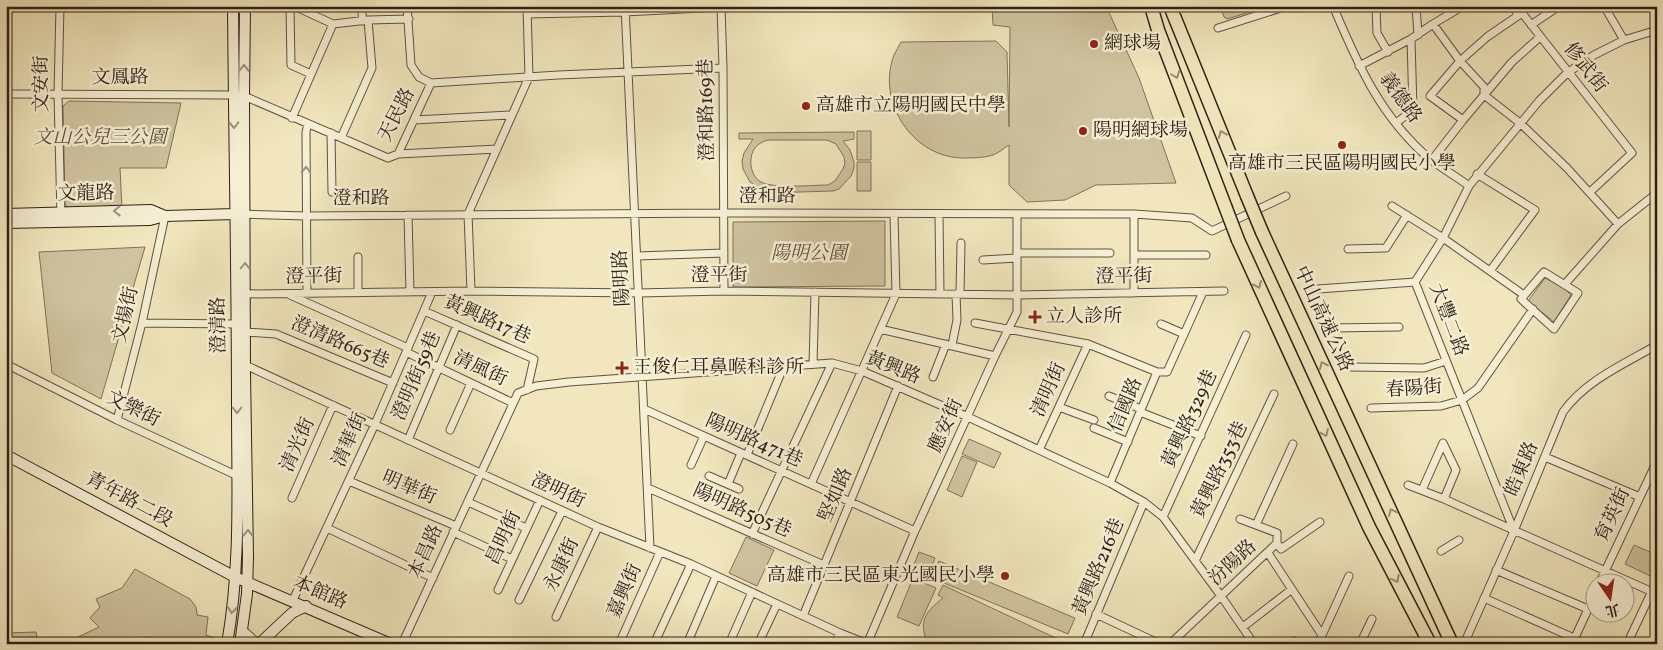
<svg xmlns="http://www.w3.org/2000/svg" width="1663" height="650" font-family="Vollkorn,'Noto Serif TC',serif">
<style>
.green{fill:#d0c4a0;stroke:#80725a;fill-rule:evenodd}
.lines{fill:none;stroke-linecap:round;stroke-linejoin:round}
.street-casing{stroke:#60523f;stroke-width:9}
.secondary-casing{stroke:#2f2015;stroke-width:12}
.highway-casing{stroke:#2f2015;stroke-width:15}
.street{stroke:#f6efd4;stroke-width:7}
.secondary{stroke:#f6efd4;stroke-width:10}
.highway{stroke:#f1e6bd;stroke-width:12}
.highway-bridge-casing{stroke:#2f2015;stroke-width:15;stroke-linecap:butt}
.highway-bridge{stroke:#f1e6bd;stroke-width:12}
.oneway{stroke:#9c927e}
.oneway2{stroke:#9a8d71}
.poi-dot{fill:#8f2418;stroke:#f6efd4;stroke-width:2}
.labels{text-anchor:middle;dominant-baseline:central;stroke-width:5;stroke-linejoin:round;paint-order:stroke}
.poi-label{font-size:19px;fill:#2f2015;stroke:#f6efd4;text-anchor:start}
.street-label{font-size:19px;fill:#2f2015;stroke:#f6efd4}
.park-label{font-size:19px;font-style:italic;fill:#5f513f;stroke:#f6efd4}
</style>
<rect width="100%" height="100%" fill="#f1e6bd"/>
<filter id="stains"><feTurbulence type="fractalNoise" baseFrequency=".004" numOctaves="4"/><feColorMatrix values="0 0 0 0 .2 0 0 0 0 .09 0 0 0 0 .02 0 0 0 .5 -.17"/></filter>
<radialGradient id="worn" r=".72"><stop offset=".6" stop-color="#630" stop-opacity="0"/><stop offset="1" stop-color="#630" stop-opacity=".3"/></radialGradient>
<path class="green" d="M745 6H783L781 9 746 11Z
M992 6H1106L1139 78 1176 183 1096 185 1065 200 1027 202 1009 185V145C1004 148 999 153 993 155 983 158 972 158 962 158 913 157 876 102 894 55 896 51 899 46 901 42L996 41 1007 52 1009 127 1010 27 993 25Z
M1220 6H1270L1227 19 1224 17Z
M69 101 181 103 166 168H120L122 209 71 210 65 205 63 106Z
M857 131H871V160H857Z
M854 132V139L843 141 850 150 854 162V168L851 176 839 189 833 191 767 193 750 182 743 169 742 161 744 153 753 139H739V133ZM768 140H827L836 144 844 157 845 163 843 169 835 181 828 185C812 185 775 189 761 182 753 178 750 167 751 159 752 148 758 143 768 140Z
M857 162H871V191H857Z
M885 221V286L733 287V222Z
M145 247 101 399 52 373 39 252Z
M1545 278 1563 287 1571 295 1554 322 1528 301Z
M969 439 1001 453 994 468 962 454Z
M962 456 977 462 962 497 947 490Z
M1657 516V550L1652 539Z
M746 537 774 550 757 586 729 573Z
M1634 545 1657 555V579L1625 564Z
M919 552 935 558 927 579 911 572Z
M939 561 1075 618 1068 634 932 578Z
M135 569 190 599 196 607 197 615 208 617 206 635 215 638 214 644H155L150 637 119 644H7L6 633 36 632 37 638H76L99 627 90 618 100 607 96 599 122 588Z
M913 578 936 588 919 626 897 617Z
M943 585 1064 642V644H928C918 622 925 612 943 598L938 595Z"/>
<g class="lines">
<g class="street-casing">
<path id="street" d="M60 6 58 94 61 217
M290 6 291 65 311 74
M294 6 333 24 368 20 409 19
M361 6 363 21
M407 6 411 65 419 77 431 83
M625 6 650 548
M721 6 723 68 724 291
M1333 6C1358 65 1381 118 1431 160 1443 169 1457 177 1469 186
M1376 6 1377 33 1388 52
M1416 6 1418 35
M1514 6 1517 14 1522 13 1632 153 1590 192
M1604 6 1624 40
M527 14 625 12 721 7
M1433 24 1460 61 1484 87V95L1520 123 1567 168 1618 224
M1531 25 1559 6
M1218 28 1287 6
M1359 66 1411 39 1433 24 1463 6
M6 94 233 95 244 96 388 158 398 154 431 83 558 75 723 68
M292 118 333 24
M414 120 512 115
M1463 120 1430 96 1460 61 1487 37 1522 13
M1396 123 1413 110 1411 39
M331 133 332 192
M341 138 372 68 368 20
M398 154 497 149
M1432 160 1463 120 1512 62 1540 37
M1477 174 1535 210 1490 271
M1392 206 1443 238 1524 295
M241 214 306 216 724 213 1134 214 1192 218 1212 231 1286 196
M939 214 940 294
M1134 214V293
M408 215 410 292
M1348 249 1386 248 1407 215
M1017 253H1110
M1134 255H1206
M637 256 724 253
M358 257V293
M983 260 1017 258
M1544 272 1578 293 1554 329 1521 299Z
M1565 284 1618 224 1657 193
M1318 289 1415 282
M471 291 468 214 529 77 527 6
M245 294 471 291 639 293 724 291 1017 295 1224 291
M307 294 306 132 308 124
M960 294 961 243
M290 295 408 348
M424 311 534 359 527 390
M142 323 236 324
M975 323 1088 344 1157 372 1110 483
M1161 324 1184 334
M1333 328 1399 327
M880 329 995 356
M245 332 276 334 393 383
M952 345 957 320 956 294
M406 352 513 403
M6 364 117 420 240 477
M243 364 598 527 691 564 840 633 868 644
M813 364 815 292
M1351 367 1424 368 1446 361
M1157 372H1167L1203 292
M933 377 946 344
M1109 396 1141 409
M1059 407 1094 420
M1371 408 1441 406 1462 400 1478 388 1533 309
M644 409 915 531
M1140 412 1201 436
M117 420 142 323 165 216
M1094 428 1128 442
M450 430 471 383
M408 440 457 325
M1039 450 1088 344
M747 455 783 368
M1545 457 1640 497
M691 465 704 436
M709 476 739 489
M349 481 456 526
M728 484 741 453
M811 484 896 294 894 215
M1408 485 1444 499 1657 594
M648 488 824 565
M1422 490 1443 443 1456 470 1444 499
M292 498 333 405
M468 502 526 528
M1163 517 1246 335
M1240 519 1277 533V543
M1256 525 1293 444
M327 528 433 578
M1514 531 1415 282 1443 238 1469 186 1539 101 1567 73 1594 55 1624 40 1657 30
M453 532 512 559
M752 534 832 363
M1277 543 1281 549 1320 522
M1441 551 1459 540
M1268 553 1322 635
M1195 561 1274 394
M1496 570 1588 609
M1600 582 1657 461
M498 590 540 500
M1484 598 1574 638
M293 600 375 424 432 292
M519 600 562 511
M1096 614 1160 644
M803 616 898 386
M556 617 598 527
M1243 627 1292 589
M243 630 259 644
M402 644 518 393 536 386 569 382 832 363 862 371 968 417 1110 483 1144 502 1163 517 1221 596 1254 644
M619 644 660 552
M654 644 691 564
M687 644 716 576
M729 644 752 592
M758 644 777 604
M835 644 840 633
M867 644 915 531 995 356 1017 312V214
M1084 644 1144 502
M1170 644 1277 543
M1290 644 1294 641
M1318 644 1349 576
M1360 644 1372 619
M1464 644 1514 531 1563 412C1585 381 1624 364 1657 345
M1572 644 1596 592
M1627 644 1652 591"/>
</g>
<g class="secondary-casing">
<path id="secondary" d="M6 214 151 210 165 216
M6 223 150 220 165 216 235 214
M6 455 235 577 391 644
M227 644C241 566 237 485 237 406 237 273 234 140 233 6
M240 644 247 594 248 556 245 373 244 96 245 6
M259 644 292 613 306 606"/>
</g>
<g class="highway-casing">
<path id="highway" d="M1151 6 1158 30 1225 206
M1170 6 1247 196
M1262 232 1452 644
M1238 240 1369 527 1430 644"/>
</g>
<use href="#street" class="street"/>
<use href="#secondary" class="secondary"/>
<use href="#highway" class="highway"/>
<g class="highway-bridge-casing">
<path id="highway-bridge" d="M1247 196 1262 232
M1225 206 1238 240"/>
</g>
<use href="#highway-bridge" class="highway-bridge"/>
</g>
<defs><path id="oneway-chevron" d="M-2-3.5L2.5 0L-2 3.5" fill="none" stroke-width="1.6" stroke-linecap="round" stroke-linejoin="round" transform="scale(1.25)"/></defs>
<g class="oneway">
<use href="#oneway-chevron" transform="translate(244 68) rotate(-89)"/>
<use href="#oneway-chevron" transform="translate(234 125) rotate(89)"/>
<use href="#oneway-chevron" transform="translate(306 170) rotate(-90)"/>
<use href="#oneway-chevron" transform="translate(117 211) rotate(179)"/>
<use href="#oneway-chevron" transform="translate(245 266) rotate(-90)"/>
<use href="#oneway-chevron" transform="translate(237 410) rotate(90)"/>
<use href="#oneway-chevron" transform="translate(248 533) rotate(-90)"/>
<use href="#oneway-chevron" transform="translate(232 610) rotate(96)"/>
</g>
<g class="oneway2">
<use href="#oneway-chevron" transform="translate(1176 75) rotate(69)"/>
<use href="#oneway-chevron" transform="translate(1222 134) rotate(-113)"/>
<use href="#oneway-chevron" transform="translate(1258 285) rotate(66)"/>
<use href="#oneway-chevron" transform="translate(1323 365) rotate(-115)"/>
<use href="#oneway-chevron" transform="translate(1325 433) rotate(65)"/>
<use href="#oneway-chevron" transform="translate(1392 512) rotate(-115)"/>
<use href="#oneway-chevron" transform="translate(1396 579) rotate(62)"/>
</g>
<g class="poi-dot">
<circle cx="1094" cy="44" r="5"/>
<circle cx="806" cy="106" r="5"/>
<circle cx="1083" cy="131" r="5"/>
<circle cx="1342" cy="145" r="5"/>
<path d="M1032.5 309.5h5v5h5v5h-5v5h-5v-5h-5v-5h5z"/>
<path d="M619.5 360.5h5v5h5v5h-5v5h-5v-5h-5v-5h5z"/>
<circle cx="1005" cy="576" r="5"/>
</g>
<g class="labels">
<g class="poi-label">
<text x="1104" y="44">網球場</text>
<text x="816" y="106">高雄市立陽明國民中學</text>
<text x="1093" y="131">陽明網球場</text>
<text x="1342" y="164" text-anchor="middle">高雄市三民區陽明國民小學</text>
<text x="1046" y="317">立人診所</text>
<text x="633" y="368">王俊仁耳鼻喉科診所</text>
<text x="995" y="576" text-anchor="end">高雄市三民區東光國民小學</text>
</g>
<g class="street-label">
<text transform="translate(1585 68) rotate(52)">修武街</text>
<text x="120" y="78">文鳳路</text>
<text transform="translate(42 84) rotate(-90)">文安街</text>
<text transform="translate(1400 98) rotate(54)">義德路</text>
<text transform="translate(707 110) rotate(-91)">澄和路169巷</text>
<text transform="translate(397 115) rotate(-63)">天民路</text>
<text transform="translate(86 194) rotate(-1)">文龍路</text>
<text x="767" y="197">澄和路</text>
<text x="361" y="199">澄和路</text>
<text x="719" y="276">澄平街</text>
<text transform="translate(314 277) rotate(-1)">澄平街</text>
<text transform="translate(1124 277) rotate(-1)">澄平街</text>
<text transform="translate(622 278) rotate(-93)">陽明路</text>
<text transform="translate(126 315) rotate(-77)">文揚街</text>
<text transform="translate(1323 319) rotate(65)">中山高速公路</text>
<text transform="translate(487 320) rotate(24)">黃興路17巷</text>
<text transform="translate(1448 320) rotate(69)">大豐二路</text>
<text transform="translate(219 325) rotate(-91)">澄清路</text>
<text transform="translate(340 343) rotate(23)">澄清路665巷</text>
<text transform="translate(893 368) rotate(22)">黃興路</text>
<text transform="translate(480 369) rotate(25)">清風街</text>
<text transform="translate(417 376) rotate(-67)">澄明街59巷</text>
<text transform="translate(1414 389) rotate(-4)">春陽街</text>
<text transform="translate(1049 390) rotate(-66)">清明街</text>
<text transform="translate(1126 405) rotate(-67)">信國路</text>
<text transform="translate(133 409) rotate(26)">文樂街</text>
<text transform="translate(1190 419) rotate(-65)">黃興路329巷</text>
<text transform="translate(946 426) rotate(-66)">應安街</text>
<text transform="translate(350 440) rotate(-66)">清華街</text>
<text transform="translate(754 441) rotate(24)">陽明路471巷</text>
<text transform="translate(298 445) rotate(-66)">清光街</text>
<text transform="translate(1522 469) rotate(-67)">皓東路</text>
<text transform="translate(1220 470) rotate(-64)">黃興路353巷</text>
<text transform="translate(409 488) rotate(23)">明華街</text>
<text transform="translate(558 491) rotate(25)">澄明街</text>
<text transform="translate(836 495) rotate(-67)">堅如路</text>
<text transform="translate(129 500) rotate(28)">青年路二段</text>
<text transform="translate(742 511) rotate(24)">陽明路505巷</text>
<text transform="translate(1613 515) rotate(-65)">育英街</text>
<text transform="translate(504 538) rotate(-65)">昌明街</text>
<text transform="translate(426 552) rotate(-66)">本昌路</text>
<text transform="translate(1233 563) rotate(-43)">汾陽路</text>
<text transform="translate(562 565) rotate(-65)">永康街</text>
<text transform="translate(1099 567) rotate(-67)">黃興路216巷</text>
<text transform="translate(625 591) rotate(-66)">嘉興街</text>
<text transform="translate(320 593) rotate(23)">本館路</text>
</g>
<g class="park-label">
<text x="100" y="138">文山公兒三公園</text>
<text x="809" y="254">陽明公園</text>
</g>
</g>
<rect width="1663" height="650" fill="none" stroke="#f1e6bd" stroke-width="25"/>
<rect x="8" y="8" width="1648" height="635" fill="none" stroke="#2f2015" stroke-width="2.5"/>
<rect x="12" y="12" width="1638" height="625" fill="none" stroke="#2f2015"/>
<g transform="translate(1610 598) rotate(167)"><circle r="24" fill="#f6efd4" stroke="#a69c88"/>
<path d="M0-4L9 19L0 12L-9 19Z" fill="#8f2418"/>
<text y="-8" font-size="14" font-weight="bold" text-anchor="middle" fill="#2f2015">北</text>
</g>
<rect width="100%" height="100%" filter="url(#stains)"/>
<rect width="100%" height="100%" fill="url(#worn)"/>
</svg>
